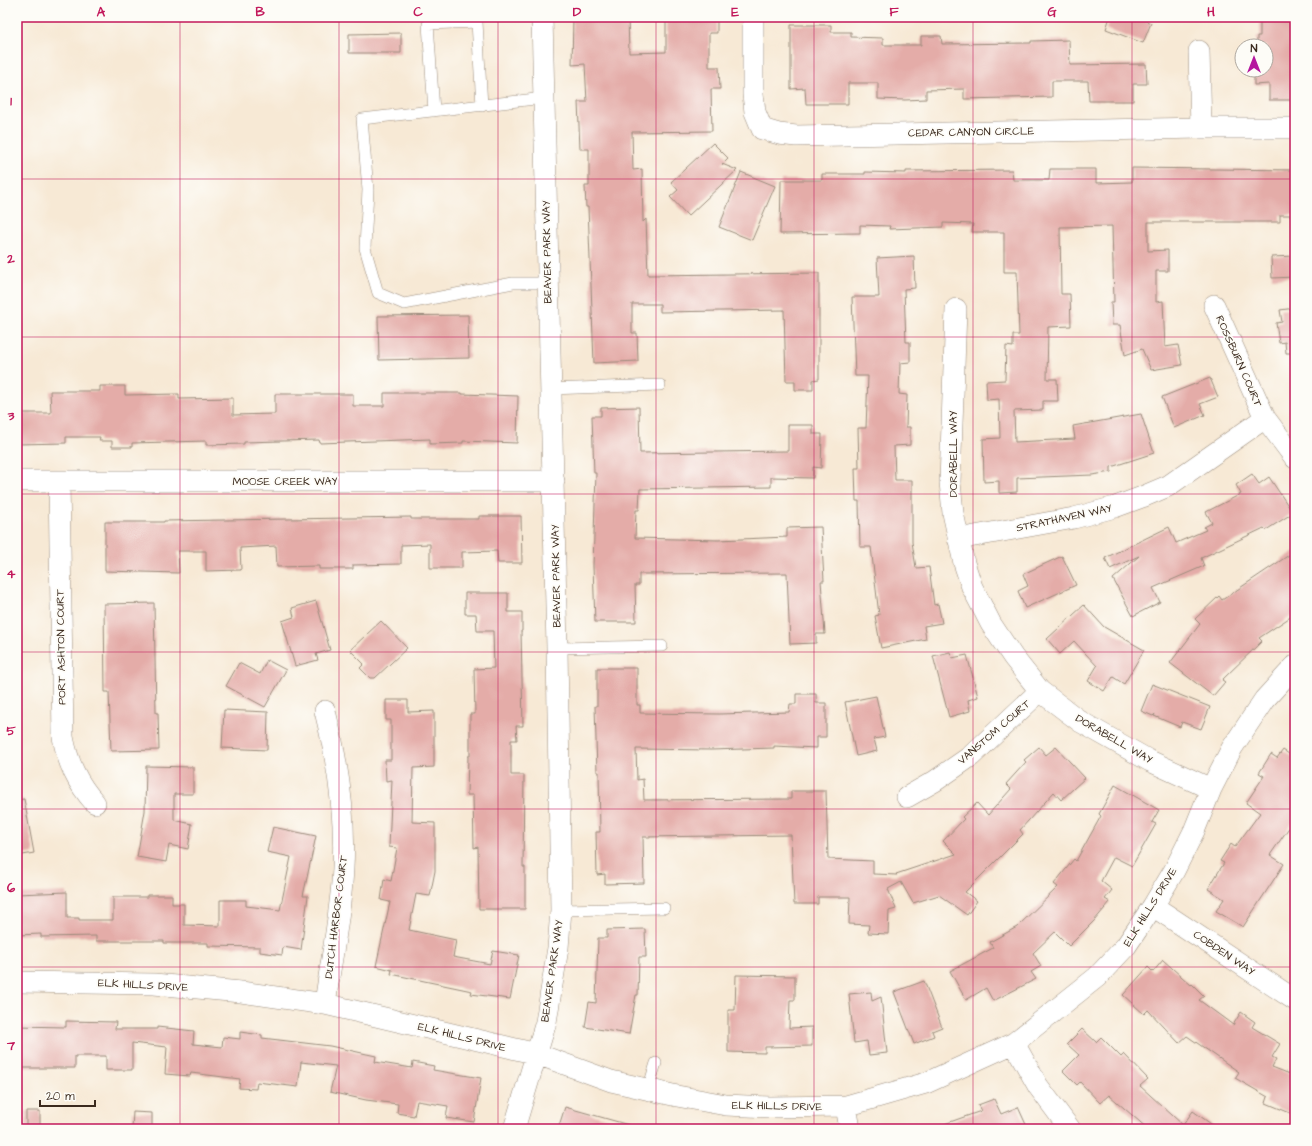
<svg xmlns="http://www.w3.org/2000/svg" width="1312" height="1146" font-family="'Architects Daughter',sans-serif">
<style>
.building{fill:#e4aca8}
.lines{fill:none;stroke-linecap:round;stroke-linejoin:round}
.service-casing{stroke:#998a7a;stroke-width:12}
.minor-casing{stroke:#998a7a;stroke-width:22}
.service{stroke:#fff;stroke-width:11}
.minor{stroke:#fff;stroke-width:21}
.grid{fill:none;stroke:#c2185b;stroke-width:1;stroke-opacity:0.55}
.labels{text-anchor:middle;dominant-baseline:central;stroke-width:3.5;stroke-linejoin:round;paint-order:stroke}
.street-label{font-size:11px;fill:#3b2a1e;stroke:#fdfcf7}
.neatline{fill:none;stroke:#c2185b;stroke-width:1.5}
.grid-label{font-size:13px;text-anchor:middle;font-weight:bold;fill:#c2185b}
</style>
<rect width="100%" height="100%" fill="#fdfcf7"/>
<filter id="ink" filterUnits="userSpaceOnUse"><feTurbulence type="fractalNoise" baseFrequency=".025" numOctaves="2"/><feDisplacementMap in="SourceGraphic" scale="8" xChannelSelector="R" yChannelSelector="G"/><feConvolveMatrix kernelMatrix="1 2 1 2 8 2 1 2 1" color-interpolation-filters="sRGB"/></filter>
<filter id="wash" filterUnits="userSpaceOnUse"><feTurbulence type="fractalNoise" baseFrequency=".012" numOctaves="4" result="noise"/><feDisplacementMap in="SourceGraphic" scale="16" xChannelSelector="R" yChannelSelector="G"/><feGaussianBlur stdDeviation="0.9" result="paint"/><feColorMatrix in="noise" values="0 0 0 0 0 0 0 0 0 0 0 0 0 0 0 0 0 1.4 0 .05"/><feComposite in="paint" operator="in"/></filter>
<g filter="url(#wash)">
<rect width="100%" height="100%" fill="#f7e9d5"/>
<g id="blocks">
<path class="building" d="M573 17H628L629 53 666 52V17H717V33H709V67H719L720 89H711L712 131 632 132 633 170 642 169 643 222 646 219 648 275 819 273V379L813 380V390H795V381H786L784 310 660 312V304H632V333H637L638 361 594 363 588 207H586L585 186H589V149H580L578 102H587L585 64 572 65Z
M1110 17H1137L1151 23 1143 43 1106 29Z
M1260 17H1295V100H1269V84L1254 85V70H1266V46H1257V36H1260Z
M791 25H831V32H851V37L883 38V45H921V36H941L942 44 1031 43V41L1069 40 1070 65 1146 64 1147 84H1133V101H1089L1088 81H1052V97L964 99V89L926 90V99L905 100 878 99V83H848V104H806L805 88 791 89Z
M401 33V53H349V34Z
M713 143 728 158 722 164 737 170 688 216 670 197 678 190 671 182Z
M1132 168 1295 170V215H1280V222H1148V251L1168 250V271H1156V302L1163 301 1165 347 1178 345 1182 365 1151 370 1142 349 1125 355 1120 325H1112L1111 302H1114L1112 226 1060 227 1061 294H1070L1071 326 1048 327 1047 379H1057L1058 401H1043V410L1014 411 1015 442 1075 439 1073 426 1141 414 1154 453 1111 467V472L1092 475 1017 478V492L999 493V481L984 482 983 439 1000 438 999 399 987 400 986 381 1005 380 1006 346 1013 347V335H1019L1017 272H1004V232H972L973 224 943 223V227L889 229 890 226 860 225V233L780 234 781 180H822V174H865V172L906 173V171L1012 170 1013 180H1049L1050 169H1096V183L1132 182Z
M741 172 775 186 752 240 719 227Z
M914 256 915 288 904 289 906 342H910V362L900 363 899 394 907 395 906 427H910V445L894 446 895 480H912V542L916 568 929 567 934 605 938 604 942 623 924 626 926 639 881 648 875 616 879 615 871 547H860L859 501H856L855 468H859L858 428H866L868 376H855L852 297H879L877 258Z
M1295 256V277L1272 278 1271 257Z
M1295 308V353H1286L1285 342 1279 343 1276 323 1282 322 1280 310Z
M468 315 469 358 379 360 378 316Z
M1210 378 1218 397 1200 404 1205 415 1174 428 1162 397Z
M100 386H125V395L179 394V399L233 398V415L275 414V394H353V406H384V393H462V394L518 396 517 443 463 441V443L430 444V439L320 443 319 440 244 442V444L206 445V441L132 443V447H112V441H99L100 437H66V443L17 444V413H51L50 391H100Z
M639 407 640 453 788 451V425H813V434H822L821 468 813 467V478L771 477V487L640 489 639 510H636L635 538 718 540 787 537V528L821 527 824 581H821L825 634H816V643L790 644 787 573 639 574V585H635L636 622H595L593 566 596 473H594L592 416H601V408Z
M1252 474 1259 484 1269 477 1293 513 1266 530 1264 528 1201 558 1204 566 1153 588 1160 602 1133 616 1113 579 1139 556 1110 569 1105 558 1169 527 1176 543 1206 530 1204 527 1212 523 1206 512 1241 494 1236 485Z
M479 516H521L522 563H498L497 551 462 552V568H430V544L401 545V564L353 565V569H319V566L277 567 276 546 240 548 241 570 206 571V551H178L179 573 105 571V522H164V521L411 517V519H479Z
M1295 551V614L1259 638 1262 641 1222 680 1225 682 1213 696 1170 663 1200 624 1195 619 1219 596 1222 600Z
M1062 556 1076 585 1025 608 1018 591 1028 586 1023 574Z
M465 593H508V612H522V631H521L523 726H516L517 740H511V775H524L523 867H525V909H479L478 847 474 848 473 795H467L468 756H470V714H475L474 669 494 668 493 631H477L476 614H465Z
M316 601 330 650 316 654 318 660 295 666 282 621 294 617 292 608Z
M154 603 156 713H158L159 750 111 751 109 692H105L104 604Z
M1084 605 1104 627 1144 650 1124 684 1113 677 1104 691 1088 681 1097 666 1074 641 1060 654 1047 639Z
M381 621 407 648 375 678H370L360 668 364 664 350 650Z
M950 652 952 658 967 655 978 697 968 700 970 711 949 717 933 656Z
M267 660 286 670 265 707 226 686 239 663 260 674Z
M597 668H637V705H640V713L719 714 789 712 790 704H796V694H816V703H826V737H817V748L774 746V748L711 750 636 749 637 780 643 779 644 800 791 799V791H826L828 859 873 861V874L897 875 896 874 956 854 943 841 964 819 962 817 977 803 988 815 1011 789 1006 784 1026 762 1024 760 1039 747 1046 755 1056 747 1085 778 1061 800 1054 792 1020 830 1023 834 965 892 977 901 967 915 939 895 913 903 901 882 888 889 896 909 889 911 888 934 868 933 869 925 849 924 850 897H818V904H794L791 835 643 837 644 883 605 884V874L597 875 596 832H600L599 772H597L595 706H597Z
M1152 684 1210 707 1201 729 1182 722 1180 727 1154 716 1155 714 1153 716 1141 711Z
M876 696 885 737 874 739 877 751 856 756 845 702Z
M386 700H408V712L434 711V767L413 768 412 822 435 823V871L430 896 416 894 409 930 456 940 453 957 490 964 493 951 519 955 510 999 471 994 472 991 391 974 392 970 376 966 390 902 381 900 384 879 391 881 397 848 389 847 392 780 386 781 385 760H391V720H386Z
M224 710 268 712 267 750 222 748Z
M1283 750 1295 758V819L1270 855 1284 864 1243 927 1216 911 1224 899 1208 889 1224 863 1220 861 1231 844 1235 847 1260 813 1246 803 1264 776 1259 773 1271 754 1277 758Z
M146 766 193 767V794H174V820L192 824 188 849 169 845 166 862 137 857 145 811Z
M1115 785 1159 810 1152 822 1156 824 1132 866 1114 857 1101 881 1112 890 1105 899 1110 902 1094 921 1069 946 1055 932 1033 953 1041 966 1031 972 1036 979 993 1001 986 988 966 1000 950 971 993 948 990 942 1017 927 1058 887 1054 884 1074 859 1076 861 1101 816 1099 814Z
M24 799 34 853 17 856V800Z
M273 827 316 836 303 896H308L301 950 283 947 282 955 260 952V947L208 946V943H164V941H96V936L41 937V934L17 935V894L67 892V918H79V920H113V897H147V895H172V904H184V925L220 926V900H246V906L280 910 291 857 267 852Z
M645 929 646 957H639L638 995H636L629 1034 585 1027 589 1002 596 1003 598 938H607V930Z
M1163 960 1191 985 1192 984 1204 996 1199 1000 1233 1025 1241 1012 1255 1022 1252 1027 1280 1044 1272 1057 1276 1059 1272 1067 1295 1076V1115L1266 1103 1268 1097 1235 1078 1239 1072 1187 1036 1179 1043 1148 1010 1144 1014 1123 995 1148 967 1153 972Z
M736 975 795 976V1000H790L789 1028 812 1027V1046L765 1047V1053L728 1052V1010H735Z
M924 981 942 1027 932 1031 934 1036 914 1044 894 992Z
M871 992 872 1001 881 997 887 1053 869 1055 867 1041 854 1043 849 994Z
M66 1021 116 1022 115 1029H157V1027L194 1031 193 1044 222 1047 223 1037 240 1039V1032L262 1035V1038L330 1046 376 1056 375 1062 412 1068 413 1062 434 1066 433 1070 481 1078 474 1122 446 1118 448 1106 417 1101 414 1116 397 1113 398 1104 366 1100 330 1092 336 1066 301 1062 298 1087 257 1082 256 1089 239 1088 240 1079 191 1073 190 1076 165 1074 167 1047 132 1043V1070H106V1056H75V1068H17V1026L66 1027Z
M1082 1029 1096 1042 1101 1037 1121 1057 1124 1054 1148 1079 1140 1086 1183 1125 1193 1111 1218 1129H1148L1109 1095 1100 1103 1080 1082 1077 1085 1063 1071 1079 1055 1067 1044Z
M994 1099 1001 1114 1018 1107 1028 1129H937L936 1127 981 1111 978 1105Z
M565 1107 629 1125V1129H558Z
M26 1111H40V1129H26Z
M133 1112 152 1113V1129H132Z"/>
</g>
</g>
<g filter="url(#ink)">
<use href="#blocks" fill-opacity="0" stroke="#998a7a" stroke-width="1"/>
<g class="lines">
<g class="service-casing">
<path id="service" d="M544 98 362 119 368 190 365 248 378 293 404 304 513 283H548
M434 111 428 24 477 22 482 106
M550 389 660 385
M557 648 662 646
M561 910 664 908
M648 1089 656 1063"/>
</g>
<g class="minor-casing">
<path id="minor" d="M753 17V94L755 112 762 129 779 134 796 136 1201 128H1295
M1199 51 1201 128
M1214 305 1265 418 1295 458
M956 309 950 482 953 513 964 563 972 587 991 624 1013 657 1040 691 1081 722 1150 761 1211 789
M17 481H554
M59 481 63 737C68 763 77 783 95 803
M958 539 1074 518 1115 507 1142 497 1168 486 1265 418
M907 797 935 781 971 756 1040 691
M1153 906 1295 1000
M17 982 154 984 241 992 325 1004 537 1054 611 1081 677 1096 726 1105 770 1107 846 1106 926 1083 1014 1043 1097 977 1126 946 1153 906 1174 871 1194 831 1211 789 1232 748 1264 700 1295 666
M325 1004C331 959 341 914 343 868 346 815 338 763 325 711
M1014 1043 1038 1086 1070 1129
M846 1106 850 1129
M514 1129 546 1022 558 948 561 910 557 648 542 17"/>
</g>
<use href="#service" class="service"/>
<use href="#minor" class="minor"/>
</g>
</g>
<path class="grid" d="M180 17V1129M339 17V1129M498 17V1129M656 17V1129M814 17V1129M973 17V1129M1132 17V1129M17 179H1295M17 337H1295M17 494H1295M17 652H1295M17 809H1295M17 967H1295"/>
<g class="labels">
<g class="street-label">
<text transform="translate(971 132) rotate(-1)">CEDAR CANYON CIRCLE</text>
<text transform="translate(547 252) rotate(-91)">BEAVER PARK WAY</text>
<text transform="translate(1239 361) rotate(66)">ROSSBURN COURT</text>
<text transform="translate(953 454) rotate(-90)">DORABELL WAY</text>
<text x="285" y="481">MOOSE CREEK WAY</text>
<text transform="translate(1064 518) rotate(-12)">STRATHAVEN WAY</text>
<text transform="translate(556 576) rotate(-91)">BEAVER PARK WAY</text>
<text transform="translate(61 647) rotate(-91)">PORT ASHTON COURT</text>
<text transform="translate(994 732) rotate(-41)">VANSTOM COURT</text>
<text transform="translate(1114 739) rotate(30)">DORABELL WAY</text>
<text transform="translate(1150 907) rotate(-58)">ELK HILLS DRIVE</text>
<text transform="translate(336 917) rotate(-83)">DUTCH HARBOR COURT</text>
<text transform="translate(1224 953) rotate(34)">COBDEN WAY</text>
<text transform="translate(552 971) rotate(-82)">BEAVER PARK WAY</text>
<text transform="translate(143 985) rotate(3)">ELK HILLS DRIVE</text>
<text transform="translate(462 1037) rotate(14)">ELK HILLS DRIVE</text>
<text transform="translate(777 1106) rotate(1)">ELK HILLS DRIVE</text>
</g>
</g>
<rect width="1312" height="1146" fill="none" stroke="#fdfcf7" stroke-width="44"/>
<g transform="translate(1254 58)"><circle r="19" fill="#fdfcf7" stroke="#afa8a0"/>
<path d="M0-3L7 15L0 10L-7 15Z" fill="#b5179e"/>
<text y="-6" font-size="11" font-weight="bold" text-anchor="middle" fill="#3b2a1e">N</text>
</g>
<path d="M40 1100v6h55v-6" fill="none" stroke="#3b2a1e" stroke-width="2"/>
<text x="46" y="1100" font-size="12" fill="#3b2a1e" stroke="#fdfcf7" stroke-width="3" paint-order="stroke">20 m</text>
<rect x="22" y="22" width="1268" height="1102" class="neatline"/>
<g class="grid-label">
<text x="101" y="16">A</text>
<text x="260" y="16">B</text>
<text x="418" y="16">C</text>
<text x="577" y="16">D</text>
<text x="735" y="16">E</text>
<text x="894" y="16">F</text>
<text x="1052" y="16">G</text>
<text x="1211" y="16">H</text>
<text x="11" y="105">1</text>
<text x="11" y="263">2</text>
<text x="11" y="420">3</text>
<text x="11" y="578">4</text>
<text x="11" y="735">5</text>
<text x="11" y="892">6</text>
<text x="11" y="1050">7</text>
</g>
</svg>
